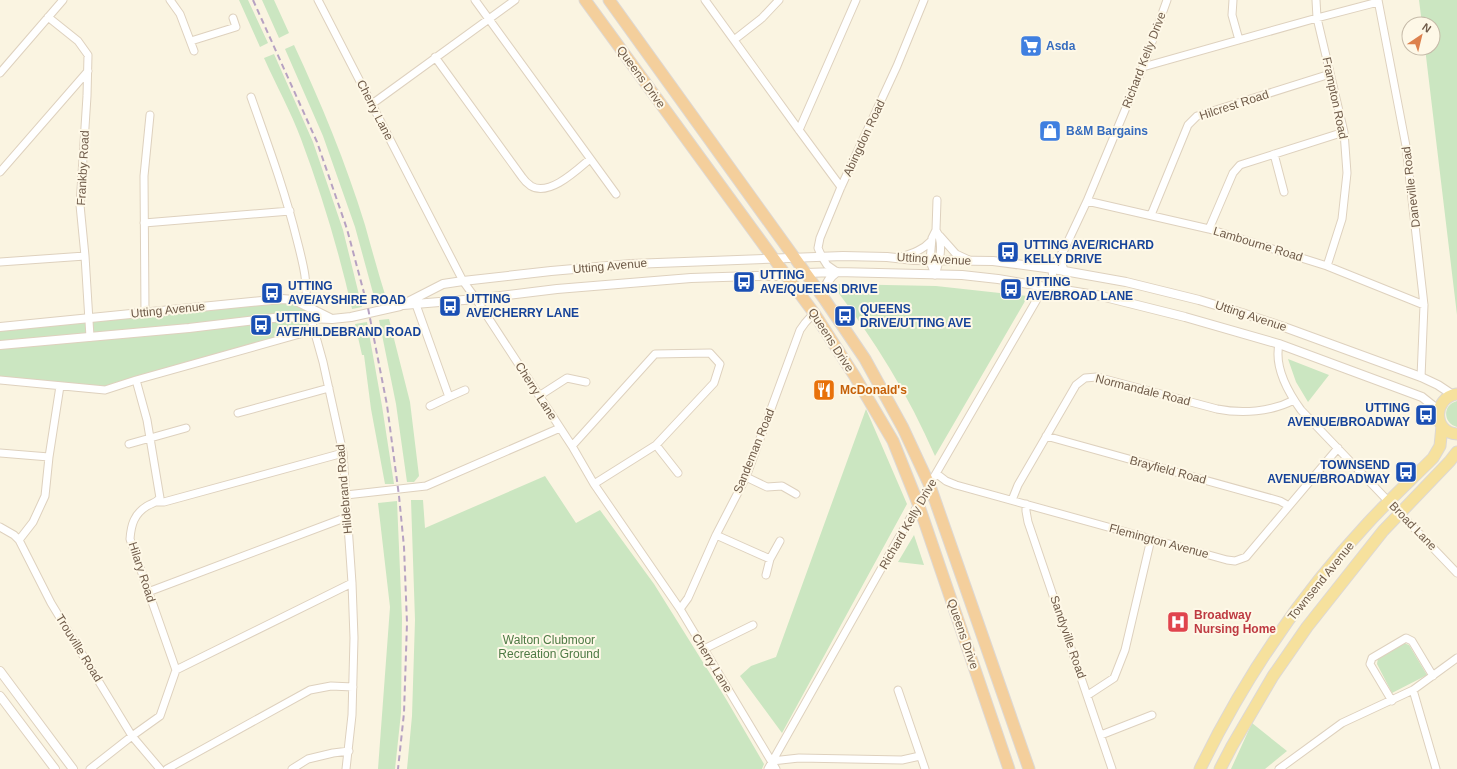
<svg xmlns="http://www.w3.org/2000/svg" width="1457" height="769" font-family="Helvetica,sans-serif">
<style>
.green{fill:#cbe6c1}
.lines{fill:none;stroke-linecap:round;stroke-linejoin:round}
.minor-casing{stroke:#ded1be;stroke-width:9}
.tertiary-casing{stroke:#ded1be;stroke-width:10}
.primary-casing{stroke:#ddd8d4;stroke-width:13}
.trunk-casing{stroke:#ddd8d4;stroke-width:13}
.minor{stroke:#fff;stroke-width:7}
.tertiary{stroke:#fff;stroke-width:8}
.primary{stroke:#f6e19d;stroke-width:11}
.trunk{stroke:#f4cf9c;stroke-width:11}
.rail{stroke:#b7a2c2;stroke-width:2;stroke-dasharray:6 4;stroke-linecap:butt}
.labels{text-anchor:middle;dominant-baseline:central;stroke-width:4;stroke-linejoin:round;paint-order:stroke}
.shop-label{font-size:12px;font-weight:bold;fill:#366cbe;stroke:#fef8e7;text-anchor:start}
.street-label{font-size:12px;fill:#705c4a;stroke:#fef8e7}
.transit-label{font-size:12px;font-weight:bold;fill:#164399;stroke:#fef8e7;text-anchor:start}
.food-label{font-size:12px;font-weight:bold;fill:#c56008;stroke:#fef8e7;text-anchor:start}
.health-label{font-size:12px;font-weight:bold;fill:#be3a42;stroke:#fef8e7;text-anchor:start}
.park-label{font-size:12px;fill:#4e7a45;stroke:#fef8e7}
</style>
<rect width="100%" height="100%" fill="#faf4e1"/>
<path class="green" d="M239 0H248L268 43 260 47Z
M262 0H274L289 33 279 38Z
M1419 0H1457V315L1425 48H1433V24H1422Z
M294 45C321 103 346 163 365 225 372 250 379 276 387 301L376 304 355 227 323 136 285 49Z
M274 54 313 142 343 230 362 307 352 309C339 252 322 195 301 139 291 112 276 85 264 58Z
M837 284 936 286 1028 296 935 456C909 396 874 339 834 287Z
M282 299 332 319H311L314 330 105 390 0 380V327Z
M389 319 410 402 419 476 414 482H407L396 404 379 320Z
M367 322 382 406 394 484H385L371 409 364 355H362L355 324Z
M1288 359 1329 375 1308 402 1296 382Z
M1457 401V427C1443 423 1442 405 1457 401Z
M866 409 907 504 782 733 740 676 751 666 776 657Z
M545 476 576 523 600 510 654 584 726 699 764 764 762 769H407L412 716 415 620 411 500H423L425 528Z
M397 501 402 618 401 713 395 769H378L390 607 378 503Z
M914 535 924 565 898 562Z
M1404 643 1409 645 1427 675 1392 693 1377 664 1378 658Z
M1252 723 1287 751 1265 769H1231Z"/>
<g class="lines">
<g class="minor-casing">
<path id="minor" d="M170 0 180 14 194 51
M318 0 463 281 476 299 572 446 594 484 680 609 776 769
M475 0 616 194
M705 0 799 130 841 187
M1233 0 1232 15 1239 40
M1316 0 1317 18 1344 132 1347 173 1342 219 1327 266
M1378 0 1406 146 1424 305 1421 377
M48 17 78 41 88 55 87 96 80 205 85 256 90 337
M734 40 762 18 779 0
M191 41 236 27 233 18
M435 57 522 177C524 180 528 184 531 186 549 197 577 170 590 159
M1143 67 1317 18 1378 2
M0 73 63 0
M251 97C268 145 285 191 297 240 302 260 309 284 305 304
M372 104 515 0
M799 130 856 0
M1274 154 1284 192
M0 172 88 71
M1087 201 1209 229 1327 266 1424 305
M1151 215 1188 125 1197 116 1330 74
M144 223 290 211
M1209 229 1233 173 1240 165 1344 132
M940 236 956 254 969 260
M1063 252 1062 263 1064 271
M898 258C910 254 922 251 931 241
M0 262 85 256
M837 272 827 265 822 257 818 248 820 238 841 187 897 66 924 0
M935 275 930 261 932 238 936 230 937 200
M935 275C940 260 944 243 936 230
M1058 289C1048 273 1052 265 1063 252L1087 201 1143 67 1167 0
M414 299 449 397 465 390
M145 312 144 176 150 115
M311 319 323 362 343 453 352 583 354 638 352 715 346 769
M1279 344C1274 367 1288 392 1301 410L1457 573
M0 380 105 390 136 380 314 330
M539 396 567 378 586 382
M430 406 449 397
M238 413 329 388
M1046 436 1280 501 1289 506
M129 444 186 428
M656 445 678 473
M572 446 655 354 710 353 720 364 714 383 656 445 594 484
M0 453 49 457 45 496 33 522 19 540
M49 457 60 386
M937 474 946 481 956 485 1227 560 1235 561 1246 557 1338 448
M746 477 767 487 782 486 796 494
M346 495 426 486 560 428
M1012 500 1018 485 1076 385 1085 378 1097 377 1217 409C1242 414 1271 412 1294 400
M156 502H164L343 453
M1026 504V511L1028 522 1112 769
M0 527 14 535 19 540 51 603 132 736 160 769
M716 535 770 559 780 541
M766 575 770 559
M148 592 347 517
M680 609 688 598 716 535 746 477 800 330 805 323 814 313
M704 649 753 625
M176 670 352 583
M898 690 925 769
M1413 690 1436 769
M1088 695 1114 678 1125 650 1151 539
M1392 701 1370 664 1372 658 1406 638 1412 641 1433 676
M1101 735 1152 715
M772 761 799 758 902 760 920 756
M90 769 132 736 160 716 176 670 130 539C131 525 134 514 147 506 152 503 156 503 160 498L147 420 136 380
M167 769 310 690 331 686 353 687
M292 769 308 759 333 753 349 751
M768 769 898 539 1036 301 1040 286
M1279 769 1342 723 1413 690 1457 658"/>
</g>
<g class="tertiary-casing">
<path id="tertiary" d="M825 300C823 288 827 279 837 272
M403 305 476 299 557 289 691 278 754 276H786L806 273 837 272 962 275 998 279 1101 296 1185 317 1279 344 1422 397 1432 405 1438 413
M0 327 282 299 294 300 330 318
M0 345 189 328 282 317 332 319 351 317 400 306 443 284 463 281 551 271 631 264 843 256 887 257 914 260 993 261 1053 269 1126 282 1199 300 1242 313 1284 327 1421 377 1438 385 1453 395
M0 671 73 769
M0 696 55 769"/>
</g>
<g class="primary-casing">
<path id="primary" d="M1457 394C1432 398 1433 433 1457 434
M1200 769C1243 681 1300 596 1367 524 1388 501 1411 480 1433 458L1440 446 1442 426
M1220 769 1232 746 1273 676 1307 627 1383 531 1450 461 1457 452"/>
</g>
<g class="trunk-casing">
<path id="trunk" d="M585 0 774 259 814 313 854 375 893 441 919 506 1009 769
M609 0 825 300 865 359 903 428 930 486 1029 769"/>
</g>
<use href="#minor" class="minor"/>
<use href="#tertiary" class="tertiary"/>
<use href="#primary" class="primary"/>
<use href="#trunk" class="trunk"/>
<path class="rail" d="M253 0 317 142 347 229 368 308 387 405 399 496 404 547 407 623 404 713 398 769"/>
</g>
<defs>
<g id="supermarket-square" transform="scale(1.15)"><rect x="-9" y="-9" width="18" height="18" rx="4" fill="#3f7fe0" stroke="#fef8e7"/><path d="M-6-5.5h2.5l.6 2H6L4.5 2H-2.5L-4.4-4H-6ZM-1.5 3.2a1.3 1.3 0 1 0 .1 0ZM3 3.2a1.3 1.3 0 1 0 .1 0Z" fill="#fff"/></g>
<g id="shop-square" transform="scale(1.15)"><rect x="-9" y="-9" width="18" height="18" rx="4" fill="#3f7fe0" stroke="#fef8e7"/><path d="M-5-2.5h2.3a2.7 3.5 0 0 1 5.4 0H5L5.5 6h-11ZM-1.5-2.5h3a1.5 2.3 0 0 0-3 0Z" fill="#fff"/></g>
<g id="bus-square" transform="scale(1.15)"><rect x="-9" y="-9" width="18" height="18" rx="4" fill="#1a4fb4" stroke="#fef8e7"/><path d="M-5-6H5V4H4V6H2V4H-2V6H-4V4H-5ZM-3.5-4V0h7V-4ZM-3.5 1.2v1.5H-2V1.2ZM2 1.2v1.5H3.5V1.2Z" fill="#fff"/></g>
<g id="restaurant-square" transform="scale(1.15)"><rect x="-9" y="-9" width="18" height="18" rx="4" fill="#e8710a" stroke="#fef8e7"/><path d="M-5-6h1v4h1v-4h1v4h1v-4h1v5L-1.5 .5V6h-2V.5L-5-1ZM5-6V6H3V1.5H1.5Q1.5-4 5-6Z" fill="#fff"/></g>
<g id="hospital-square" transform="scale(1.15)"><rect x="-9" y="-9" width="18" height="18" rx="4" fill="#e0444e" stroke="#fef8e7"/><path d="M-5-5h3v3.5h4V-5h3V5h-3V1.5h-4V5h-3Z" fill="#fff"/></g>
</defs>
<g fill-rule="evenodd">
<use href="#supermarket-square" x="1031" y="46"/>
<use href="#shop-square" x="1050" y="131"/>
<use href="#bus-square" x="1008" y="252"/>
<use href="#bus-square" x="744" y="282"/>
<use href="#bus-square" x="1011" y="289"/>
<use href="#bus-square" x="272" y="293"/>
<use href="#bus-square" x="450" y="306"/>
<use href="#bus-square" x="845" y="316"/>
<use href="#bus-square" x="261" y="325"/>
<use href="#restaurant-square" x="824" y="390"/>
<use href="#bus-square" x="1426" y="415"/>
<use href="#bus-square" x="1406" y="472"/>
<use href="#hospital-square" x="1178" y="622"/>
</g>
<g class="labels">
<g class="shop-label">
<text x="1046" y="46">Asda</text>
<text x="1066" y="131">B&amp;M Bargains</text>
</g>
<g class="street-label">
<text transform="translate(1144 60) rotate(-69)">Richard Kelly Drive</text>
<text transform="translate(641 77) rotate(54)">Queens Drive</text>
<text transform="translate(1335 98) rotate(78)">Frampton Road</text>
<text transform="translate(1234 105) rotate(-18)">Hilcrest Road</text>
<text transform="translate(375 110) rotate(63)">Cherry Lane</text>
<text transform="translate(864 138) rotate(-65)">Abingdon Road</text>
<text transform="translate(83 168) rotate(-87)">Frankby Road</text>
<text transform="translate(1411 187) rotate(-97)">Daneville Road</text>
<text transform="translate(1258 244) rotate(17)">Lambourne Road</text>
<text transform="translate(934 259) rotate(3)">Utting Avenue</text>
<text transform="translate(610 266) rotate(-5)">Utting Avenue</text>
<text transform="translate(168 310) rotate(-6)">Utting Avenue</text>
<text transform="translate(1251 316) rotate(18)">Utting Avenue</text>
<text transform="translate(831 340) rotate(57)">Queens Drive</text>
<text transform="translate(1143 390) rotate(14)">Normandale Road</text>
<text transform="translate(536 391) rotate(57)">Cherry Lane</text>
<text transform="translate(754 451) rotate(-68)">Sandeman Road</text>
<text transform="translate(1168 470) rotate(15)">Brayfield Road</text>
<text transform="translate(344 489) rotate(-95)">Hildebrand Road</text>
<text transform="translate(908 524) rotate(-60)">Richard Kelly Drive</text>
<text transform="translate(1413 526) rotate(46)">Broad Lane</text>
<text transform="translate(1159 541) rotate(15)">Flemington Avenue</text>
<text transform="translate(142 572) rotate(72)">Hilary Road</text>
<text transform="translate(1321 581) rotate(-51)">Townsend Avenue</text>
<text transform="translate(963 634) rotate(71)">Queens Drive</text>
<text transform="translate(1068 637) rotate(71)">Sandyville Road</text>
<text transform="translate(79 648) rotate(58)">Trouville Road</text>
<text transform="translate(712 663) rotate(59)">Cherry Lane</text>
</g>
<g class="transit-label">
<text x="1024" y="245">UTTING AVE/RICHARD<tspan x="1024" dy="14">KELLY DRIVE</tspan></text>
<text x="760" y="275">UTTING<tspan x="760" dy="14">AVE/QUEENS DRIVE</tspan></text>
<text x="1026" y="282">UTTING<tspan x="1026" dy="14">AVE/BROAD LANE</tspan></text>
<text x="288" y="286">UTTING<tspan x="288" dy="14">AVE/AYSHIRE ROAD</tspan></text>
<text x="466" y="299">UTTING<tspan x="466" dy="14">AVE/CHERRY LANE</tspan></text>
<text x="860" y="309">QUEENS<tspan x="860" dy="14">DRIVE/UTTING AVE</tspan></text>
<text x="276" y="318">UTTING<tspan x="276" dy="14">AVE/HILDEBRAND ROAD</tspan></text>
<text x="1410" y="408" text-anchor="end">UTTING<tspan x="1410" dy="14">AVENUE/BROADWAY</tspan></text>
<text x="1390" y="465" text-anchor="end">TOWNSEND<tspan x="1390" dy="14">AVENUE/BROADWAY</tspan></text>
</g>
<g class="food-label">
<text x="840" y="390">McDonald's</text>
</g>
<g class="health-label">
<text x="1194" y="615">Broadway<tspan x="1194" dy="14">Nursing Home</tspan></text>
</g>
<g class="park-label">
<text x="549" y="640">Walton Clubmoor<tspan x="549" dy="14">Recreation Ground</tspan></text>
</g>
</g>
<g transform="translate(1421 36) rotate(35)"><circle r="19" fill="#fef8e7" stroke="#c5baa8"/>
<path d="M0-3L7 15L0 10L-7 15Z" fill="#dd814d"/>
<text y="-6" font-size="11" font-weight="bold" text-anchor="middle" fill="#705c4a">N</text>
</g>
</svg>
